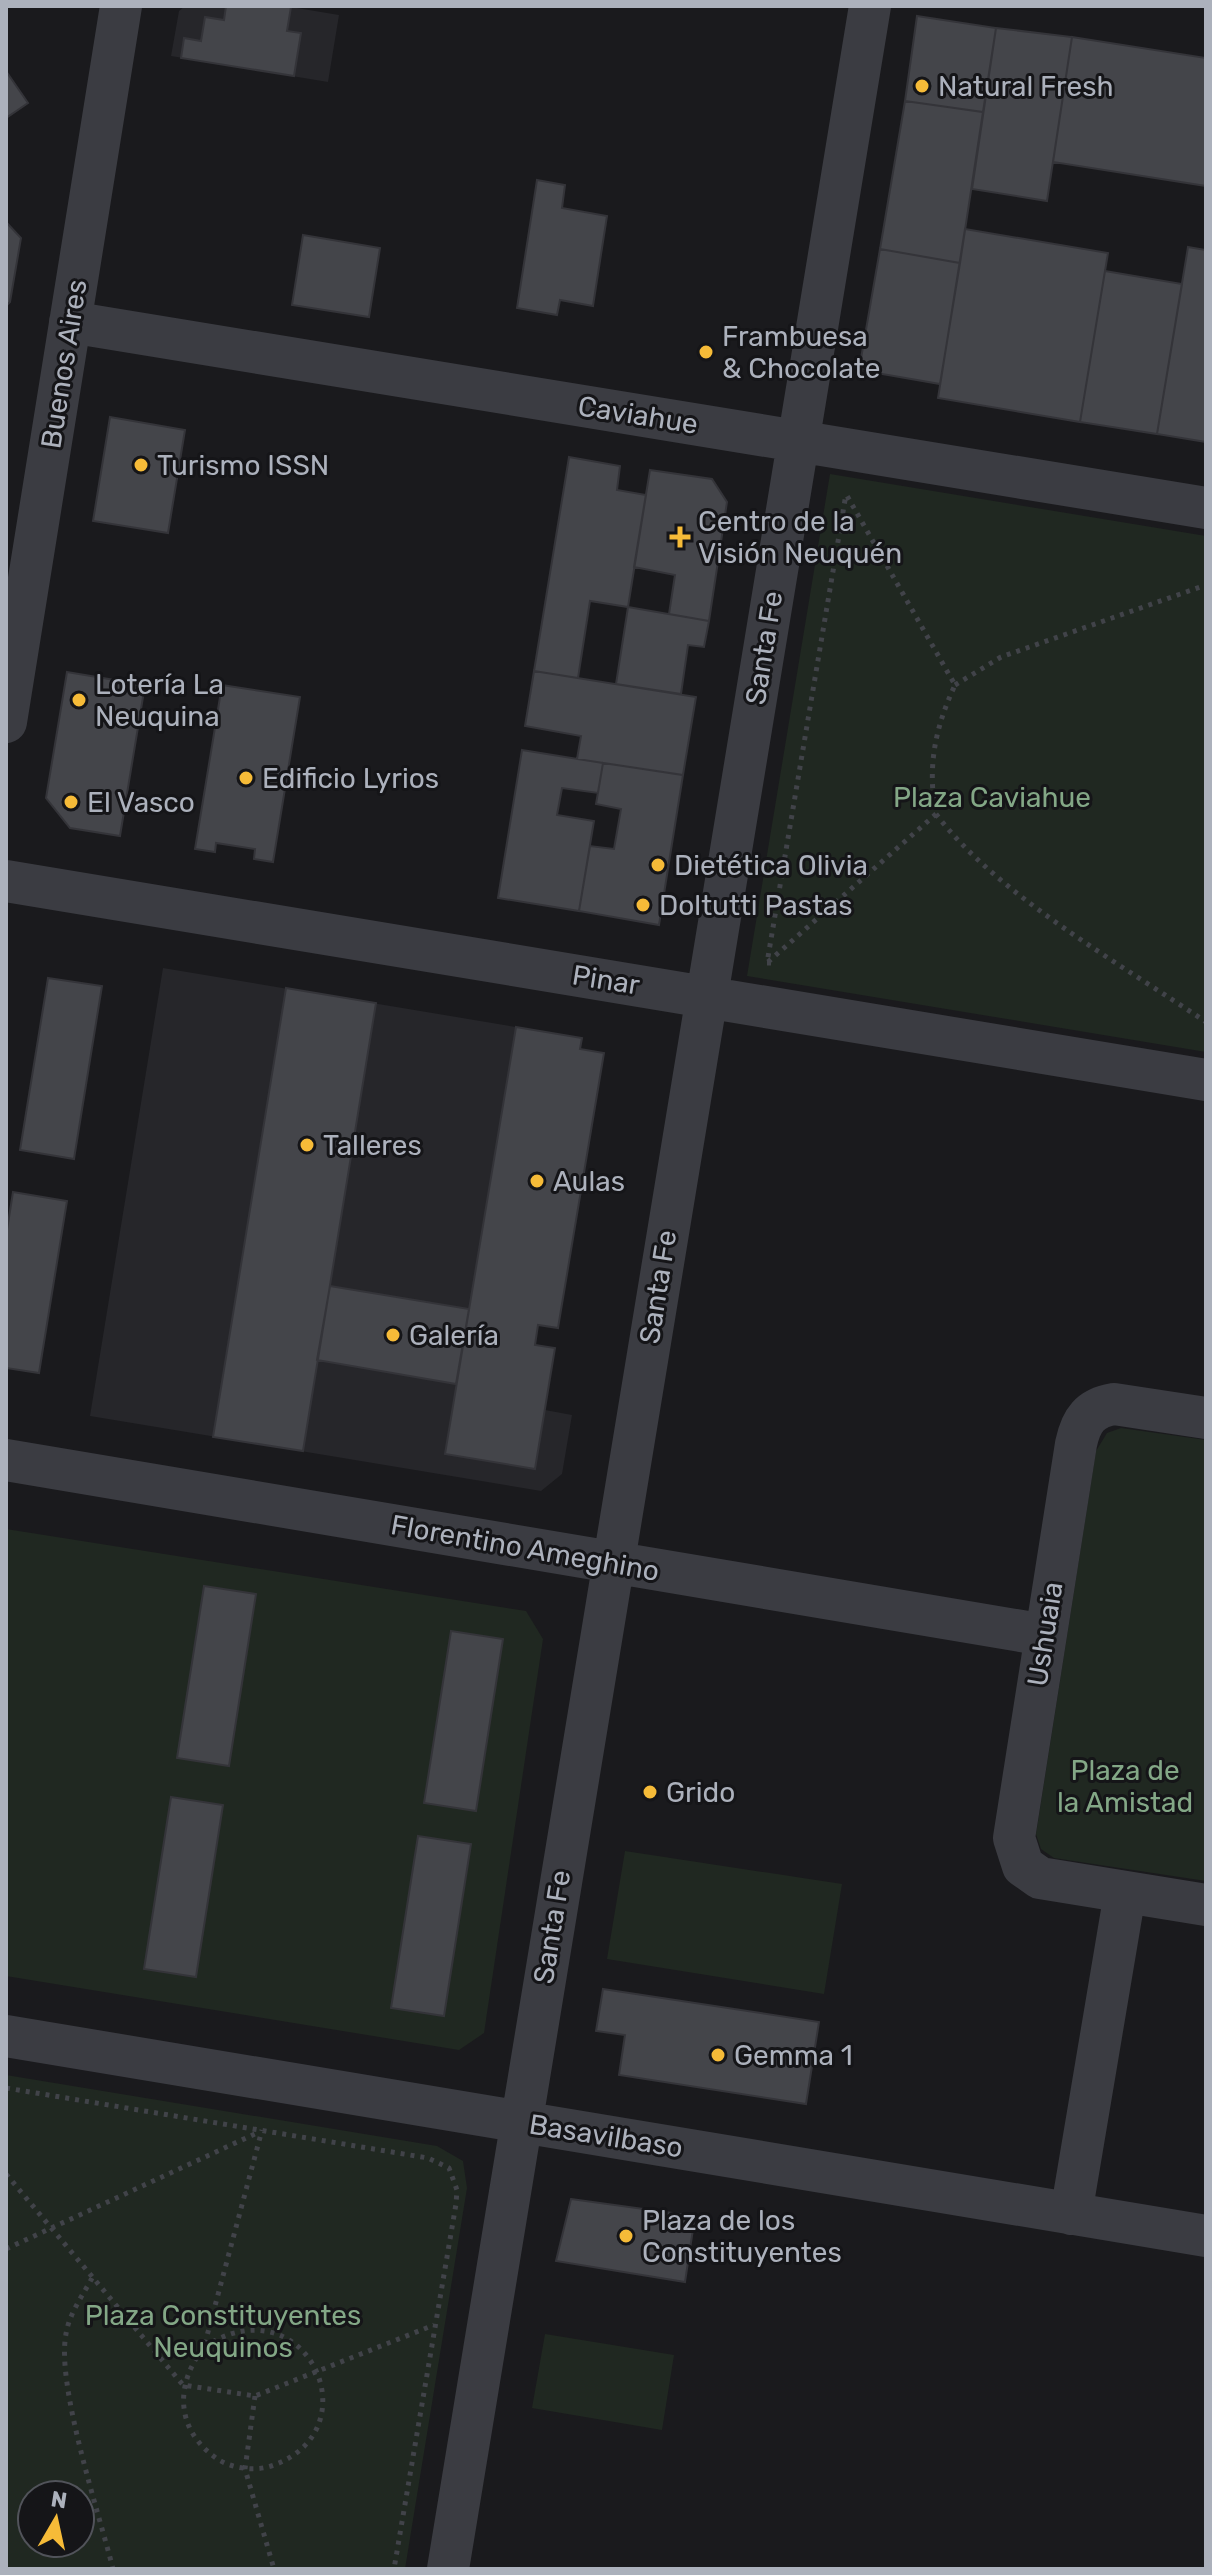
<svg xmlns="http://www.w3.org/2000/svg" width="1212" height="2575" font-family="Rubik,sans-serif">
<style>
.built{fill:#26262a}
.green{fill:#202821;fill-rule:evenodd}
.building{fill:#44454a;stroke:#343439;stroke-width:2}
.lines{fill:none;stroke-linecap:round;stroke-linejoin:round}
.path{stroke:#414349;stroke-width:5;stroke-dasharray:4 6;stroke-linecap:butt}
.minor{stroke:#3b3c42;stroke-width:42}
.poi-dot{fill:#f6bb38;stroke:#151518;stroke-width:3}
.labels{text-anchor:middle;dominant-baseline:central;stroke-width:6;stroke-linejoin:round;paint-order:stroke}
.poi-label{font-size:28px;fill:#acb1bc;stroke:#151518;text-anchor:start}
.street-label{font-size:28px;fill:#acb1bc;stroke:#151518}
.park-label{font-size:28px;fill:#83a786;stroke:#151518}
</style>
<rect width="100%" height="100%" fill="#1a1a1d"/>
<path class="built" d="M185 6H285L339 15 328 82 171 56 179 11Z
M163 968 582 1038 580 1049 604 1053 558 1328 538 1325 535 1344 555 1348 545 1410 572 1415 562 1474 541 1491 90 1416Z"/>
<path class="green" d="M830 474 1206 536V1052L747 976Z
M1121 1428 1206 1440V1881L1054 1858 1041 1849 1036 1834 1096 1451 1107 1433Z
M6 1529 526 1611 543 1639 484 2033 459 2050 6 1976Z
M625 1851 842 1884 824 1994 607 1959Z
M6 2075 437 2146 463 2161 467 2188 405 2569H6ZM80 2495V2543H32V2495Z
M545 2334 674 2355 662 2430 532 2408Z"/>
<path class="building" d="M226 6 291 7 287 31 301 33 294 76 181 58 184 38 201 41 205 17 224 20Z
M917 16 996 28 983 112 905 101Z
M996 28 1072 37 1047 201 972 189Z
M1072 37 1206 58V186L1053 162Z
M6 71 28 103 6 118Z
M905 101 983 112 960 263 880 249Z
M537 180 565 185 562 208 607 216 593 306 560 300 557 315 517 308Z
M6 222 21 238 10 302 6 306Z
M965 229 1108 253 1080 422 938 398Z
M303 235 380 248 369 317 292 305Z
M1188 247 1206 250V442L1157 434Z
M880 249 960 263 940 384 859 370Z
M1105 271 1182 284 1157 434 1080 422Z
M110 417 185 430 168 533 93 521Z
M569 457 620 466 617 490 646 495 628 607 590 601 578 678 534 671Z
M650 470 712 479 727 502 709 621 669 614 675 575 634 567Z
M628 607 709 621 704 647 688 645 681 694 616 684Z
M534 671 696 697 683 775 577 759 581 736 525 726Z
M67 672 145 685 120 836 70 828 46 798Z
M222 685 300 697 273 862 254 859 255 849 216 843 215 852 195 849Z
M522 750 603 763 598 793 562 788 557 815 594 821 579 911 498 898Z
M603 763 683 775 659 925 579 911 590 846 614 849 621 809 596 804Z
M48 978 102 986 74 1159 20 1150Z
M286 988 376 1003 303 1451 213 1437Z
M516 1027 582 1038 580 1049 604 1053 558 1328 538 1325 535 1345 555 1348 535 1469 445 1454Z
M13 1192 67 1201 39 1373 6 1368V1236Z
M330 1286 469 1309 456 1384 317 1360Z
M204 1586 256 1594 229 1766 177 1758Z
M451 1631 503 1639 476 1811 424 1803Z
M171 1797 223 1805 196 1977 144 1969Z
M418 1836 471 1844 444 2016 391 2008Z
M603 1989 819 2022 806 2104 619 2075 625 2035 596 2031Z
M571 2199 695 2216 685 2282 556 2261Z"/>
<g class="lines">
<path class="path" d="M955 685 1001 657 1206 585
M936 814C996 894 1122 965 1206 1022
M768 962 936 814C927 767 935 728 955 685L846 494
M771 963H767L846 494
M6 2088 428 2158 449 2168 457 2190 456 2204 394 2569
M6 2174 183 2385 255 2396 434 2325
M6 2249 259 2132
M92 2278C83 2295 69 2314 66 2334 56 2385 99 2513 113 2569
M204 2347C305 2281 374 2428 274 2465 256 2472 232 2469 216 2458 175 2429 175 2384 204 2347L262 2130
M255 2396 245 2469 274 2569"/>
<path class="minor" d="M70 322 1206 508
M6 722 121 6
M6 881 1206 1080
M1206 1418 1114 1404C1090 1408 1081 1420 1076 1444L1014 1838 1023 1866 1040 1878 1206 1905
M6 1460 1045 1635
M6 2036 1206 2236
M1071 2214 1125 1893
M448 2569 870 6"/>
</g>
<g class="poi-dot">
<circle cx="922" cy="86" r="8"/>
<circle cx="706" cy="352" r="8"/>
<circle cx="141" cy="465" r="8"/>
<path d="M676 525h8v8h8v8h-8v8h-8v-8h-8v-8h8z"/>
<circle cx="79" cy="700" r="8"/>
<circle cx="246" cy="778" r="8"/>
<circle cx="71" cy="802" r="8"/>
<circle cx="658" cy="865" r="8"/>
<circle cx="643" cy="905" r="8"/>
<circle cx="307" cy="1145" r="8"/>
<circle cx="537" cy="1181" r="8"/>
<circle cx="393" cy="1335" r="8"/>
<circle cx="650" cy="1792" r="8"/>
<circle cx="718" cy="2055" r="8"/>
<circle cx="626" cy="2236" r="8"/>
</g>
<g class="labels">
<g class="poi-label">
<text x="938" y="86">Natural Fresh</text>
<text x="722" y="336">Frambuesa<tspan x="722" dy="32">&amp; Chocolate</tspan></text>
<text x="157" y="465">Turismo ISSN</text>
<text x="698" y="521">Centro de la<tspan x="698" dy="32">Visión Neuquén</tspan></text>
<text x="95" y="684">Lotería La<tspan x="95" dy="32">Neuquina</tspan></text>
<text x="262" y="778">Edificio Lyrios</text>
<text x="87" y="802">El Vasco</text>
<text x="674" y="865">Dietética Olivia</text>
<text x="659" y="905">Doltutti Pastas</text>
<text x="323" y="1145">Talleres</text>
<text x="553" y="1181">Aulas</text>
<text x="409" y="1335">Galería</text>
<text x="666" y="1792">Grido</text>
<text x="734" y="2055">Gemma 1</text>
<text x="642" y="2220">Plaza de los<tspan x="642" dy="32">Constituyentes</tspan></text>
</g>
<g class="street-label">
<text transform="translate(64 364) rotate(-81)">Buenos Aires</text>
<text transform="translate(638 415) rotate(9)">Caviahue</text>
<text transform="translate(764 648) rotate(-81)">Santa Fe</text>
<text transform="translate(606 980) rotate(9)">Pinar</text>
<text transform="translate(658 1287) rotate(-81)">Santa Fe</text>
<text transform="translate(525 1548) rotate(10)">Florentino Ameghino</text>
<text transform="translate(1045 1634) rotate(-81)">Ushuaia</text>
<text transform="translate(552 1927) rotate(-81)">Santa Fe</text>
<text transform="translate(606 2136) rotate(9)">Basavilbaso</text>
</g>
<g class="park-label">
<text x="992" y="797">Plaza Caviahue</text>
<text x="1125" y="1770">Plaza de<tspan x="1125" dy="32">la Amistad</tspan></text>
<text x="223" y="2315">Plaza Constituyentes<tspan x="223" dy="32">Neuquinos</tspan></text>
</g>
</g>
<rect width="1212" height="2575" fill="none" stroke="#acb1bc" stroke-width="16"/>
<g transform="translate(56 2519) rotate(9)"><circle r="38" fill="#151518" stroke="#51535a" stroke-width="2"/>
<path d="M0-6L14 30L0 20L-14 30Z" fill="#f6bb38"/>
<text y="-12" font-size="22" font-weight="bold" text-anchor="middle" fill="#acb1bc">N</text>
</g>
</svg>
